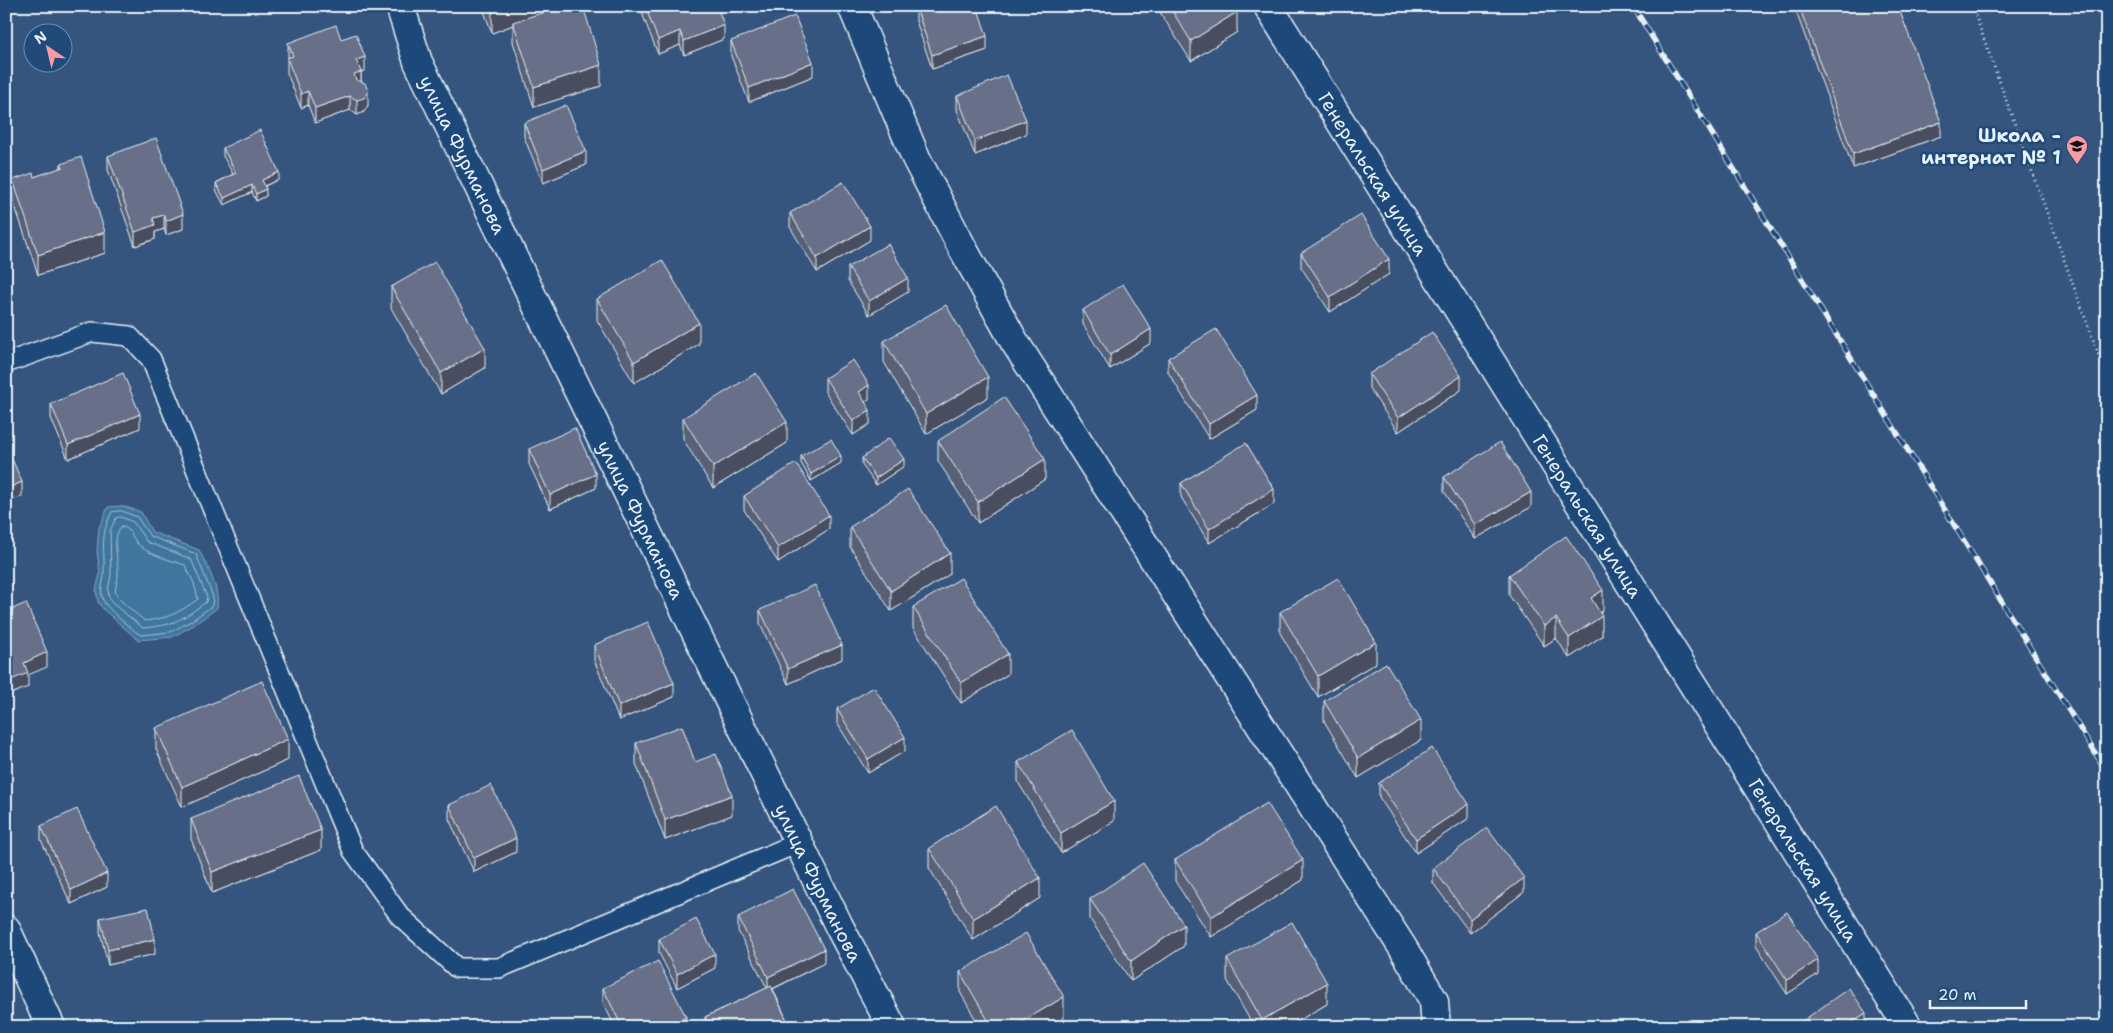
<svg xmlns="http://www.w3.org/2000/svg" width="2113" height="1033" font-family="'Shantell Sans',sans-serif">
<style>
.water{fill:#41769d;stroke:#84a7c1}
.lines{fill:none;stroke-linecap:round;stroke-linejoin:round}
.shore{stroke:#a5c0d4;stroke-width:1}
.service-casing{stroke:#e8f1f8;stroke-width:22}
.minor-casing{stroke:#e8f1f8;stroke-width:31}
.path{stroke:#e8f1f8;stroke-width:3;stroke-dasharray:1 4;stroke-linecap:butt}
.service{stroke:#1f4a7a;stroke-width:19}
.minor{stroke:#1f4a7a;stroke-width:28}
.rail-casing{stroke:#e8f1f8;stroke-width:5.5}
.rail{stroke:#1f4a7a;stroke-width:4;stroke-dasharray:11;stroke-linecap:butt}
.wall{fill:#596076;stroke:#e8f1f8}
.shaded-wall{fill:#484e60;stroke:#e8f1f8}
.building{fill:#677089;stroke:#e8f1f8}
.labels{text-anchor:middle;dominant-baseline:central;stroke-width:5;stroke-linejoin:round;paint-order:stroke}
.poi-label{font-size:19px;font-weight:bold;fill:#e8f1f8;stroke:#1f4a7a;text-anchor:end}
.street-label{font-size:19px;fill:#e8f1f8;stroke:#1f4a7a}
</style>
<rect width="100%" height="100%" fill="#35557e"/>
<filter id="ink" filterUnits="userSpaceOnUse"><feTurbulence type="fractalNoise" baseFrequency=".02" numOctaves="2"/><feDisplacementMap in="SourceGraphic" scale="10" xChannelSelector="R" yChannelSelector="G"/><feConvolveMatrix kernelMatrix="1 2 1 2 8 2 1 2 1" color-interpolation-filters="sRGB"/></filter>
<g filter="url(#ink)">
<path class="water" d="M122 506 141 512 152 532 199 550C208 568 220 588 217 608L194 625 172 637 138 640 104 610 98 602 96 590 100 574 97 551 99 528 108 507Z"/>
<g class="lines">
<path class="shore" d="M122 511 137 517 150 536 196 554 213 597 212 606 191 621 171 632 141 635C132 630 107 609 103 600 99 591 104 582 104 573 105 548 99 537 112 512Z
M121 517 133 522 147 542 191 559 207 597 206 602C180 621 174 625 143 628L112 603 109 597 108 590 111 575 110 531 116 518Z
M122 526C132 529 132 540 140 546 150 555 173 561 185 565L194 583 198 599C178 613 170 618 145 621 140 617 118 600 116 594 114 589 118 581 118 575 119 560 110 537 122 526Z"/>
<g class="service-casing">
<path id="service" d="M6 363 92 332 129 336 151 359 353 851 400 916 457 968H499L798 843"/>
</g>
<g class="minor-casing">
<g id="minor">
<path id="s1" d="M400 6 418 62 839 926 892 1027"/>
<path d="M852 6 916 158 963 249 1014 341 1403 948 1434 1001 1436 1027"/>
<path id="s2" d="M1268 6 1908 1027"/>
<path d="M6 929 51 1027"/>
</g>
</g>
<path class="path" d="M1972 6 2107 378"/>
<use href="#service" class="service"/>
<use href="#minor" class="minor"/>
<g class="rail-casing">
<path id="rail" d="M1633 6 2107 772"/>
</g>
<use href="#rail" class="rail"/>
</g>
<path class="wall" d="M482 6H561L550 10 601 86 534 107 513 42V25L492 33Z
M643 6H717L724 39 684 55 680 45 658 54 643 16Z
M1156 6H1234L1237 32 1191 61Z
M1794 6H1898L1941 136 1853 168Z
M2103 6H2107V15L2103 10Z
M916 7 987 50 932 69 916 21Z
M341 39 365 71 361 72V82L368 105 364 112 357 115 350 110 315 123 308 105 301 108 287 73V58H288V43Z
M731 41 813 76 749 102 731 56Z
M957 96 1026 134 975 155 957 110Z
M524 123 586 165 543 183 524 137Z
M223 148 279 179 265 186 266 196 256 201 252 192 224 205 216 190V183L233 174 223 156Z
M108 156 183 229 166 235 164 229 155 232V239L135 246 108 170Z
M61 164 105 253 38 275 13 200V180L34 177 61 168Z
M790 213 870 240 817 272 790 227Z
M1301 253 1389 274 1330 312 1301 267Z
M848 267 908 292 869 315 848 281Z
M391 287 485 368 441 394 391 308Z
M597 299 699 344 634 383 597 320Z
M1083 310 1151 343 1110 369 1083 324Z
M884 341 988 397 926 434 884 362Z
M1168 358 1257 410 1209 439 1168 372Z
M1369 374 1461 390 1398 432 1369 388Z
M825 378 869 399 865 402 870 424 853 435 825 392Z
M51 404 140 428 68 459 51 418Z
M683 418 787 443 713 488 683 439Z
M938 441 1045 479 978 523 938 461Z
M529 449 596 488 550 509 529 464Z
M801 456 841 463 811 481 801 463Z
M862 458 904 466 876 485 862 465Z
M1444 477 1531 507 1475 539 1444 491Z
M1181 483 1274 504 1209 543 1181 497Z
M744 496 829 529 778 562 744 510Z
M850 527 950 574 891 611 850 547Z
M1509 575 1603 611 1600 613 1602 636 1569 658 1556 638 1544 646 1509 595Z
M913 607 1008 674 961 703 913 628Z
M760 610 842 659 788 684 760 624Z
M1280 612 1376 663 1318 697 1280 633Z
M594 645 674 697 619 720 594 660Z
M1324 701 1421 740 1358 778 1324 721Z
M837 709 905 751 868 773 837 723Z
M156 728 288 760 182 807 156 749Z
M636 743 732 815 665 840 636 764Z
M1018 762 1114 821 1061 853 1018 782Z
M1379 783 1469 818 1416 853 1379 797Z
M449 805 516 852 474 872 449 819Z
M191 819 321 850 212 893 191 839Z
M41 826 107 887 71 904 41 840Z
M929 848 1040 898 973 940 929 868Z
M1175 860 1303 880 1211 937 1175 881Z
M1433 868 1524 892 1470 933 1433 883Z
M1090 899 1184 946 1131 981 1090 919Z
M738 917 824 963 773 989 790 1027H705V1017L767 988 738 931Z
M100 918 155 954 108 965 100 932Z
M1756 932 1818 974 1787 994 1756 946Z
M659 939 715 968 677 988 659 953Z
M1227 959 1327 1004 1287 1027H1254L1227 980Z
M960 972 1064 1018 1048 1027H980L960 992Z
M603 988 686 1027H615L603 1002Z"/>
<path class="shaded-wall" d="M509 6H561L514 24 513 22V25L492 33V13Z
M1237 12V32L1191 61V41Z
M724 25V39L684 55V41Z
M680 31V45L658 54V40Z
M987 36V50L932 69V55Z
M365 57V71L361 72V86L354 88V74L356 60Z
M813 62V76L749 102V88Z
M601 65V86L534 107V87Z
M308 91V105L301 108V94Z
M368 91V105L364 112 357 115V100Z
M350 96V110L315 123V108Z
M1026 120V134L975 155V141Z
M1941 122V136L1853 168V154Z
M586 151V165L543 183V169Z
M279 172V179L262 187V180Z
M252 185V192L224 205V198Z
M266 189V196L256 201V194Z
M183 214V229L166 235V221Z
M164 215V229L155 232V239L135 246V232L153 218Z
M870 226V240L817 272V258Z
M105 232V253L38 275V255Z
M1389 259V274L1330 312V297Z
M11 268V288L6 295V274Z
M908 278V292L869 315V301Z
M699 323V344L634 383V362Z
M1151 329V343L1110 369V355Z
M485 348V368L441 394V373Z
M1461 376V390L1398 432V418Z
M988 377V397L926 434V414Z
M869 385V399L859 406V392Z
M1257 395V410L1209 439V424Z
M870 410V424L853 435V421Z
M140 414V428L68 459V445Z
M787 422V443L713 488V467Z
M841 456V463L811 481V474Z
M904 459V466L876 485V478Z
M1045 459V479L978 523V502Z
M596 474V488L550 509V495Z
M22 482V496L6 503V489Z
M1274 489V504L1209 543V529Z
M1531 492V507L1475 539V525Z
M829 515V529L778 562V548Z
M9 523V537L6 538V524Z
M950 553V574L891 611V591Z
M1603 590V611L1591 619V598Z
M1602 616V636L1569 658V638Z
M1556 618V638L1544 646V626Z
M1376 642V663L1318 697V676Z
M842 645V659L788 684V669Z
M47 652V667L28 675V687L6 696V682L24 663Z
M1008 654V674L961 703V683Z
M674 683V697L619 720V706Z
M1421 720V740L1358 778V758Z
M905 737V751L868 773V759Z
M288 739V760L182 807V787Z
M732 795V815L665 840V820Z
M1114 801V821L1061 853V833Z
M1469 804V818L1416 853V839Z
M321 830V850L212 893V872Z
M516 838V852L474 872V858Z
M1303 860V880L1211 937V917Z
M107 873V887L71 904V890Z
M1040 878V898L973 940V919Z
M1524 878V892L1470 933V919Z
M1184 925V946L1131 981V961Z
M155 939V954L108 965V950Z
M824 949V963L768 991V977Z
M715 954V968L677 988V974Z
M1818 960V974L1787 994V980Z
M1327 983V1004L1287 1027H1262V1020Z
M1064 997V1018L1048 1027H1013Z
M1866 1013V1027H1852V1022Z
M686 1017V1027H667Z"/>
<path class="building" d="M490 6H509L492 13Z
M564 6H583L601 65 534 87 513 22Z
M645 6H717L724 25 684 41 680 31 658 40Z
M917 6H977L987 36 932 55 916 7Z
M1169 6H1234L1237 12 1191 41Z
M1799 6H1898L1941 122 1853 154Z
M795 16 813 62 749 88 731 41Z
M336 25 341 39 356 34 365 57 356 60 361 72 354 74 356 80 365 83 368 91 364 98 357 100 350 96 315 108 308 91 301 94 287 58 293 56 288 43Z
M1007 75 1026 120 975 141 957 96Z
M566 105 586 151 543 169 524 123Z
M260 130 279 172 262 180 266 189 256 194 252 185 224 198 216 183 236 173 223 148Z
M156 138 183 214 166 221 164 215 153 218 155 225 135 232 108 156Z
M81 157 105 232 38 255 13 180 33 173 34 177 63 167 61 164Z
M843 182 870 226 817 258 790 213Z
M1361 215 1389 259 1330 297 1301 253Z
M888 244 908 278 869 301 848 267Z
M6 255 11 268 6 274Z
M662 260 699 323 634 362 597 299Z
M435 262 485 348 441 373 391 287Z
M1123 284 1151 329 1110 355 1083 310Z
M946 305 988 377 926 414 884 341Z
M1216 329 1257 395 1209 424 1168 358Z
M1432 332 1461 376 1398 418 1369 374Z
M853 360 869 385 859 392 870 410 853 421 825 378Z
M123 373 140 414 68 445 51 404Z
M756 373 787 422 713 467 683 418Z
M1004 397 1045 459 978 502 938 441Z
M575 428 596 474 550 495 529 449Z
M889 438 904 459 876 478 862 458Z
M831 439 841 456 811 474 801 456Z
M1500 442 1531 492 1475 525 1444 477Z
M1246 443 1274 489 1209 529 1181 483Z
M6 445 22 482 6 489Z
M796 463 829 515 778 548 744 496Z
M908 489 950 553 891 591 850 527Z
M6 516 9 523 6 524Z
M1566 536 1603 590 1591 598 1602 616 1569 638 1556 618 1544 626 1509 575Z
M961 578 1008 654 961 683 913 607Z
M1338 578 1376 642 1318 676 1280 612Z
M815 585 842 645 788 669 760 610Z
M26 603 47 652 24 663 28 673 6 682V612Z
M648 622 674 683 619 706 594 645Z
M1386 663 1421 720 1358 758 1324 701Z
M262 681 288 739 182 787 156 728Z
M874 687 905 737 868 759 837 709Z
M682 726 695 762 716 754 732 795 665 820 636 743Z
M1072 730 1114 801 1061 833 1018 762Z
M1432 748 1469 804 1416 839 1379 783Z
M299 776 321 830 212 872 191 819Z
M491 785 516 838 474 858 449 805Z
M1267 803 1303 860 1211 917 1175 860Z
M996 806 1040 878 973 919 929 848Z
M77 809 107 873 71 890 41 826Z
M1487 828 1524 878 1470 919 1433 868Z
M1143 863 1184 925 1131 961 1090 899Z
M793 889 824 949 768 977 738 917Z
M148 908 155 939 108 950 100 918Z
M1787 912 1818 960 1787 980 1756 932Z
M696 919 715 954 677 974 659 939Z
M1292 922 1327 983 1262 1020 1227 959Z
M1026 933 1064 997 1013 1027H992L960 972Z
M658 961 686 1017 667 1027H622L603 988Z
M771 986 790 1027H709L705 1017Z
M1849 988 1866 1013 1852 1022 1855 1027H1799L1797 1025Z"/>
</g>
<defs>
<g id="school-pin" transform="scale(1.125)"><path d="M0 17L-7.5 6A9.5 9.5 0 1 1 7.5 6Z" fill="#ff9aa2" stroke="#1f4a7a"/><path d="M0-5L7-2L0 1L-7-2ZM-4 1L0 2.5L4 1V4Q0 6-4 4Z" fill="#111"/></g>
</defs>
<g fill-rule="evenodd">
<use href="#school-pin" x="2077" y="146"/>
</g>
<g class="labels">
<g class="poi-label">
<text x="2061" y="135">Школа -<tspan x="2061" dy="22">интернат № 1</tspan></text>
</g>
<g class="street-label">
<text stroke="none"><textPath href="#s1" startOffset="162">улица Фурманова</textPath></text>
<text stroke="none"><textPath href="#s2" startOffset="198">Генеральская улица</textPath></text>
<text stroke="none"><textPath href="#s2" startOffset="602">Генеральская улица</textPath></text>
<text stroke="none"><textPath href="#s1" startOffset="568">улица Фурманова</textPath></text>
<text stroke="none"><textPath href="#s2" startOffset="1008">Генеральская улица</textPath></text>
<text stroke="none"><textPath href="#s1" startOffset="972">улица Фурманова</textPath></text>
</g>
</g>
<rect width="2113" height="1033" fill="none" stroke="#1f4a7a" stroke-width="25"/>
<rect x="12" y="12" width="2088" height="1008" fill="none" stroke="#e8f1f8" stroke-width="2" filter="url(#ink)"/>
<g transform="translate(48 48) rotate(325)"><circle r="24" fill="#1f4a7a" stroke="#6f8dac"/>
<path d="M0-4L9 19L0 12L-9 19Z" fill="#ff9aa2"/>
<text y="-8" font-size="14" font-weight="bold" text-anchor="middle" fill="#e8f1f8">N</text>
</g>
<path d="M1930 1000v8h96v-8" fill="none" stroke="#e8f1f8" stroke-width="2.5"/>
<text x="1938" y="1000" font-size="15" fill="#e8f1f8" stroke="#1f4a7a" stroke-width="4" paint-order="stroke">20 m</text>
</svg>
